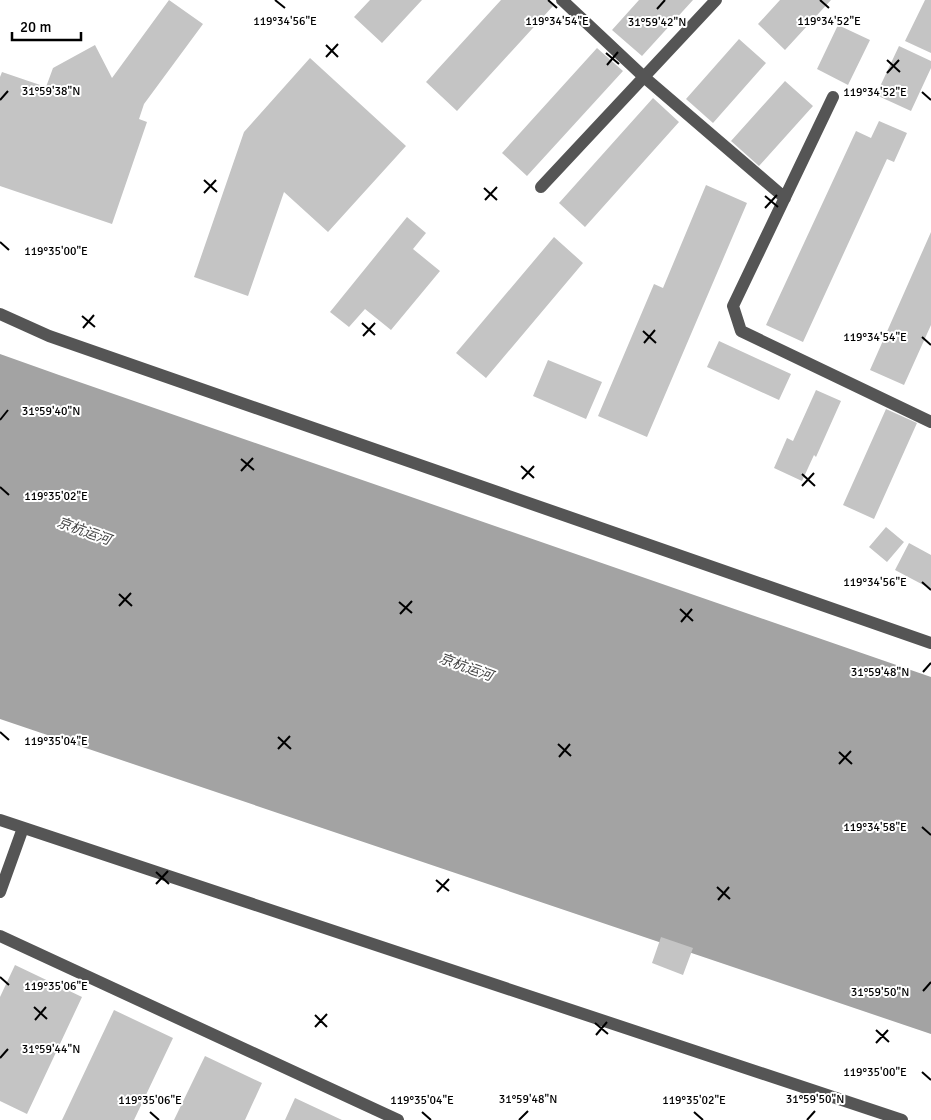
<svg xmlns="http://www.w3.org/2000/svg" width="931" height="1120" font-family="Signika,'Noto Sans SC',sans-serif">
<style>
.water{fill:#a3a3a3}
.building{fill:#c4c4c4}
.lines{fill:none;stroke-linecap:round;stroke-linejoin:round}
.minor{stroke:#555;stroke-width:12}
.ticks{fill:none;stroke:#000;stroke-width:2}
.labels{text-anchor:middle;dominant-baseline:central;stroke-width:4;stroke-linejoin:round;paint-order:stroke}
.water-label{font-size:14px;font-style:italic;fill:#444;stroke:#fff}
.ticks-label{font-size:12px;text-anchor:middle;fill:#000;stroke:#fff;stroke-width:4;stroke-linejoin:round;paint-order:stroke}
</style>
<rect width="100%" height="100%" fill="#fff"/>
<path class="water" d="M0 354 59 375 931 677V1034L0 719Z"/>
<path class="building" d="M169 0 203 24 144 104 139 119 147 122 112 224 0 186V77L2 72 46 87 53 68 95 45 112 78Z
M370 0H422L382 43 354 17Z
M501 0H547L553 6 457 111 426 82Z
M639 0H693L642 56 612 30Z
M780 0H831L785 50 758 24Z
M925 0H931V53L905 41Z
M838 25 870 40 848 85 817 69Z
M739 39 766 63 713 123 686 99Z
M899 46 931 61V68L911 111 876 95Z
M597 48 623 71 527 176 502 153Z
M310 58 406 146 328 232 284 192 248 296 194 277 244 132Z
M785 81 813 106 759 166 731 141Z
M653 98 679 122 585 227 559 203Z
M879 121 907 133 894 162 887 159 803 342 766 325 856 131 871 138Z
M706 185 747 203 647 437 598 416 654 284 663 288Z
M407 217 426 233 413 249 440 271 391 330 365 309 349 327 330 312Z
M931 232V325L904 385 870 370Z
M554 237 583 263 486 378 456 353Z
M719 341 791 374 779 400 707 367Z
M548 360 602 382 586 419 533 396Z
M816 390 841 401 816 457 814 455 802 481 774 468 787 438 793 441Z
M886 409 917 423 874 519 843 505Z
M886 527 904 542 887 562 869 547Z
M909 543 931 555V589L895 570Z
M661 937 693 948 683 975 652 963Z
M15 965 82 997 27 1114 0 1101V997Z
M114 1010 173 1038 134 1120H62Z
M205 1056 262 1083 245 1120H174Z
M295 1098 342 1120H285Z"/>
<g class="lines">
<path class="minor" d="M562 0 644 77 785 198
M833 97 733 306 741 331 931 422
M541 187 716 0
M0 314 49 336 931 643
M0 820 902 1120
M0 892 23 828
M0 936 398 1120"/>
</g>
<path class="ticks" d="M275 0 285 8M548 0 557 8M820 0 829 8M657 9 665 0M326 45 338 57M606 53 619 64M326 57 338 44M887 60 900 72M607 65 618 52M887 73 899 60M922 92 931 100M0 100 8 91M204 180 217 192M484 188 497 200M204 193 216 180M765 196 778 207M485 200 497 187M765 208 777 195M0 242 9 250M82 316 95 327M362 323 375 335M83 328 94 315M643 331 656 343M363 336 375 323M922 337 931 345M644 343 655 330M0 420 8 410M241 459 254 470M521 466 534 478M241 471 253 458M802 474 815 486M522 479 534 466M802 486 814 473M0 487 9 495M922 582 931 590M119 594 132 606M399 602 412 613M119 606 131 593M680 609 693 621M400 614 412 601M681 622 692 609M923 672 931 663M0 732 9 740M278 737 291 749M558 744 571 756M278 749 290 736M839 752 852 764M559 757 570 744M839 764 851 751M922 827 931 835M156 872 169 884M436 880 449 891M156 884 168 871M717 887 730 899M437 892 449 879M718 900 729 887M0 977 9 985M923 991 931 982M34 1007 47 1019M315 1015 327 1027M35 1020 46 1007M595 1023 608 1034M315 1027 327 1014M876 1030 889 1042M596 1035 607 1022M876 1043 888 1030M0 1058 8 1049M922 1072 931 1080M150 1112 159 1120M422 1112 431 1120M694 1112 703 1120M519 1120 528 1111M807 1120 815 1111"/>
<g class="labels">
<g class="water-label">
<text transform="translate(84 531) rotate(20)">京杭运河</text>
<text transform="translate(466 667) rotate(20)">京杭运河</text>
</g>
</g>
<g class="ticks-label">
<text x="557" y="25">119°34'54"E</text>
<text x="285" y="25">119°34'56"E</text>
<text x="829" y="25">119°34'52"E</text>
<text x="657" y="26">31°59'42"N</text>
<text x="51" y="95">31°59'38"N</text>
<text x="875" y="96">119°34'52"E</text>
<text x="56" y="255">119°35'00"E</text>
<text x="875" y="341">119°34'54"E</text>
<text x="51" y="415">31°59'40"N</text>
<text x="56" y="500">119°35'02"E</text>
<text x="875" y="586">119°34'56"E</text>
<text x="880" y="676">31°59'48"N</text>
<text x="56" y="745">119°35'04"E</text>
<text x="875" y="831">119°34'58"E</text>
<text x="56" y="990">119°35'06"E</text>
<text x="880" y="996">31°59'50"N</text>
<text x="51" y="1053">31°59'44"N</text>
<text x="875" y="1076">119°35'00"E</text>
<text x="528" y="1103">31°59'48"N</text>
<text x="815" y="1103">31°59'50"N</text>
<text x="150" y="1104">119°35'06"E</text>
<text x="422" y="1104">119°35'04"E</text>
<text x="694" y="1104">119°35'02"E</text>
</g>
<path d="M12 32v8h69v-8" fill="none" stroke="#000000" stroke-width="2.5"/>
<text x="20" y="32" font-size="15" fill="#000000" stroke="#ffffff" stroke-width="4" paint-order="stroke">20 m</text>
</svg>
